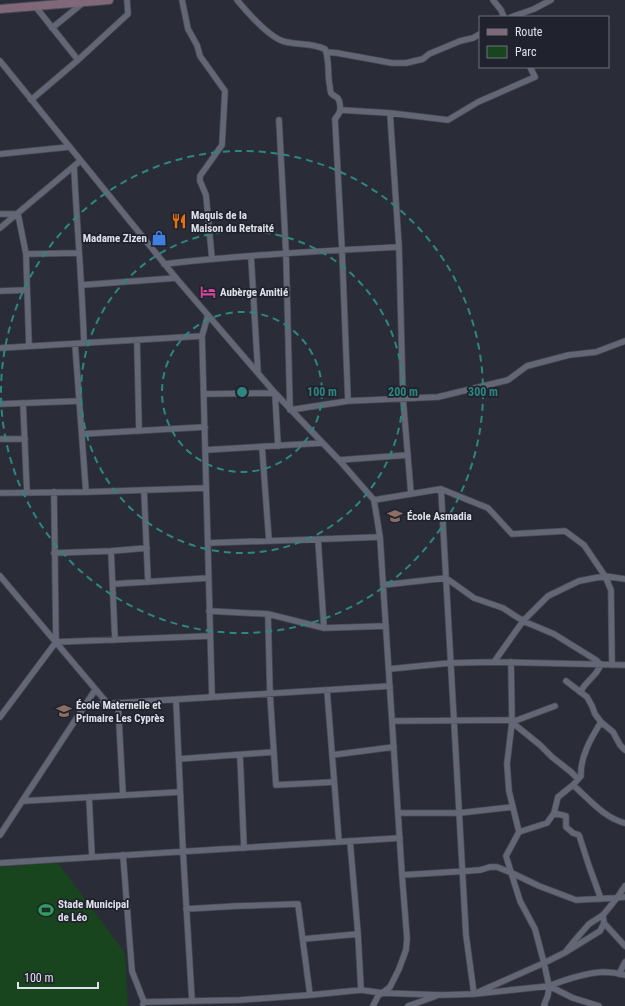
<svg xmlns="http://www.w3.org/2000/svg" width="625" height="1006" font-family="'Roboto Condensed',sans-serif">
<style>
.green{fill:#18441e}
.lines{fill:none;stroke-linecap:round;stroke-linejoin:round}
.street-casing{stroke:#484a54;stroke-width:7}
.secondary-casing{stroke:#484a54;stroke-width:10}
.street{stroke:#636674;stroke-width:5.5}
.secondary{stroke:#816879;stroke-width:8}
.ring{fill:none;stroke:#2e8680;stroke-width:2;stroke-dasharray:7 5}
.labels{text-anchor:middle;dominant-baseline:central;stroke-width:3.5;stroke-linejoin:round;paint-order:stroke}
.poi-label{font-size:11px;font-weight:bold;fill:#dfe1e9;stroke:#20232e;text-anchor:start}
.centre{fill:#2e8680;stroke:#20232e;stroke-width:2}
.ring-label{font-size:12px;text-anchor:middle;font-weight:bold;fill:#2e8680;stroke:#20232e;stroke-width:3.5;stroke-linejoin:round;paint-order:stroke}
</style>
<rect width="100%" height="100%" fill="#2a2d38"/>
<path class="green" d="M58 863 125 953 128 1006H0V867Z"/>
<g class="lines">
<g class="street-casing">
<path id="street" d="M182 0 188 29 197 45 200 56 225 91 222 145 200 176V181L206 195 212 259
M237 0C247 12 270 39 286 42 299 45 312 43 325 49 330 61 327 74 330 87 330 89 330 91 331 93 335 98 339 95 340 105 341 111 339 114 335 119L342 250 348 401
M493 0 501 10 504 17
M35 6 78 60
M511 17 534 9 551 0
M52 28 84 2
M326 52 337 53 392 63H406L423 59 429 54 460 41 473 38 480 34
M0 61 176 278 275 393 339 460 374 500 380 537 402 875 407 938 406 950 399 969 390 987 378 996 373 1006
M31 100 78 60 128 14 127 0
M341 110 390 113 448 120 478 102 535 77 530 67
M390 113 399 247 403 398 411 494
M279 120 286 253 290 410 348 401 438 397 508 380 527 366 569 355 596 352 625 341
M0 154 69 147
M74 167C77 226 82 284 84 343
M0 214H18L26 254 29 346
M0 228 80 161
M26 254 79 253
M251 256 258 373
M164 264C242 255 321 251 399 247
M82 285 176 278
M0 291 27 290
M208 315 202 336 212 697
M137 340 139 431
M75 344 86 492
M0 348 202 336
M204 394 275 393 278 446
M23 403 27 493
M0 404 79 401
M82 434 205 427
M0 439H25
M262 447 269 541
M205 450 322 443
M339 460 408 455
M441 489 466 935 474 994 544 963 566 952 600 931 604 923 603 915
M144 490 148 582
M0 493 86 492 206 488
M374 500 441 489 488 508 512 534 565 531 584 545 605 576 611 590 612 665
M318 539 324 628
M208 543 380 537
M111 551 115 640
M54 553 111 551 147 548
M0 576 108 704
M113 584 208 578
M383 585 446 578 474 598 503 608 523 621 554 634 596 660 601 665 596 673 585 685 580 692
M209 611 268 614 324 628 386 626
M268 614 270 694 276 785 334 782
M56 642 210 636
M494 662 523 621 548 596 579 581 605 576 625 579
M511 662 512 722 507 764 509 791 519 832 506 856 520 901 535 929 544 963 549 986 548 995 544 1005 545 1006
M389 669 450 663 494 662 625 665
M566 681 587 697 592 706 595 714 601 722 613 732 620 745 625 750
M327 690 339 842
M176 700 183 851 192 1001
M118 703 123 795
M86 705 390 686
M0 717 56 642 54 492
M392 721 509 720 540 745 552 757 571 772 578 779
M512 722 555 706
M240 755 244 848
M332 755 394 747
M179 759 274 752
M573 785C589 799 604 818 625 823
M89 797 92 857
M23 801 180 792
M398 813H459L513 807
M554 813 566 816V827L573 833 579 835 589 866 601 899
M519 832 547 823 554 813 558 797 573 785 581 776C580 757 591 738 601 722
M0 835 95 690
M350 841 358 934 361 990
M123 855 132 971 144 1002 143 1004
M0 863 400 838
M402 875 467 871 480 870 490 867H497L512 873 539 886 576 900 614 898 625 897
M186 909 237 906 298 904 310 995
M604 923 625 946
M303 939 358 934
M567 950 575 940 589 924 603 915 617 898 625 886
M619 974 625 962
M549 986C567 979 585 973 603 972 610 972 618 973 625 975
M144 1002 240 1000 310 995 361 990 383 993 441 995 474 994 549 986 573 998 599 1006
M408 1006 436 996"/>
</g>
<g class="secondary-casing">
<path id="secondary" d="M0 9 109 0"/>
</g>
<use href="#street" class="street"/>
<use href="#secondary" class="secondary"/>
</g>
<g class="ring">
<circle cx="242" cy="392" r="80"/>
<circle cx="242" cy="392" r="161"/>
<circle cx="242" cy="392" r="241"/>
</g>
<defs>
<g id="restaurant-bare" transform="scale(1.2)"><path d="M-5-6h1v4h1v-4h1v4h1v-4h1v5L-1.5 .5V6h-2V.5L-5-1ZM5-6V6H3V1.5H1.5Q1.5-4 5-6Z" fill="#e8710a" stroke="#20232e" stroke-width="2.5" paint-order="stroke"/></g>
<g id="shop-bare" transform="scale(1.2)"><path d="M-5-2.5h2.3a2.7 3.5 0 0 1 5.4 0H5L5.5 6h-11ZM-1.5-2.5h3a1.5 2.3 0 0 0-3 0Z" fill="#3f7fe0" stroke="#20232e" stroke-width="2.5" paint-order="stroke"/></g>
<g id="hotel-bare" transform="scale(1.2)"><path d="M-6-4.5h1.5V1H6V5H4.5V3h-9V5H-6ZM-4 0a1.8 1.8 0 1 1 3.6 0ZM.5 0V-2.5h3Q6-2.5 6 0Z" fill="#d1479c" stroke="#20232e" stroke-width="2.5" paint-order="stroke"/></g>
<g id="school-bare" transform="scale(1.2)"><path d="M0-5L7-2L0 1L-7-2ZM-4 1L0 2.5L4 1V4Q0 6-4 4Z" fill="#8d6e63" stroke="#20232e" stroke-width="2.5" paint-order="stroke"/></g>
<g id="stadium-bare" transform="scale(1.2)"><path d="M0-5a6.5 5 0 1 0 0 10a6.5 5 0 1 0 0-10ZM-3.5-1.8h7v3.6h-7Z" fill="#2e9e5b" stroke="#20232e" stroke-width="2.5" paint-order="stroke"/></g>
</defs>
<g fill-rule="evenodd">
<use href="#restaurant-bare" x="179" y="221"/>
<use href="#shop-bare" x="159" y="238"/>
<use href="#hotel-bare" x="208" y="292"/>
<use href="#school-bare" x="395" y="516"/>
<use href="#school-bare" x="64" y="711"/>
<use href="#stadium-bare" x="46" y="910"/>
</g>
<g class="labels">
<g class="poi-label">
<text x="191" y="215">Maquis de la<tspan x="191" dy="13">Maison du Retraité</tspan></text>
<text x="147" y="238" text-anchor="end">Madame Zizen</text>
<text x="220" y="292">Aubèrge Amitié</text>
<text x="407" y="516">École Asmadia</text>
<text x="76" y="705">École Maternelle et<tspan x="76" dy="13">Primaire Les Cyprès</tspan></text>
<text x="58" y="904">Stade Municipal<tspan x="58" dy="13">de Léo</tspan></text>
</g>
</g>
<circle cx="242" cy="392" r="6" class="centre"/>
<g class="ring-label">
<text x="322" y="396">100 m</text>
<text x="403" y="396">200 m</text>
<text x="483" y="396">300 m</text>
</g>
<rect x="479" y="16" width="130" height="52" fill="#20232e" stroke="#6c6f79"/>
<rect x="487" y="29" width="20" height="6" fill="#816879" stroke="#6c6f79"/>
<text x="515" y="36" font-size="12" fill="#dfe1e9">Route</text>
<rect x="487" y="46" width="20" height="12" fill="#18441e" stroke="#6c6f79"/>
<text x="515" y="56" font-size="12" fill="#dfe1e9">Parc</text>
<path d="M18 982v6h80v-6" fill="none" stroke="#dfe1e9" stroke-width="2"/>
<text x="24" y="982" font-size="12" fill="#dfe1e9" stroke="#20232e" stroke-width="3" paint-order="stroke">100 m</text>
</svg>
